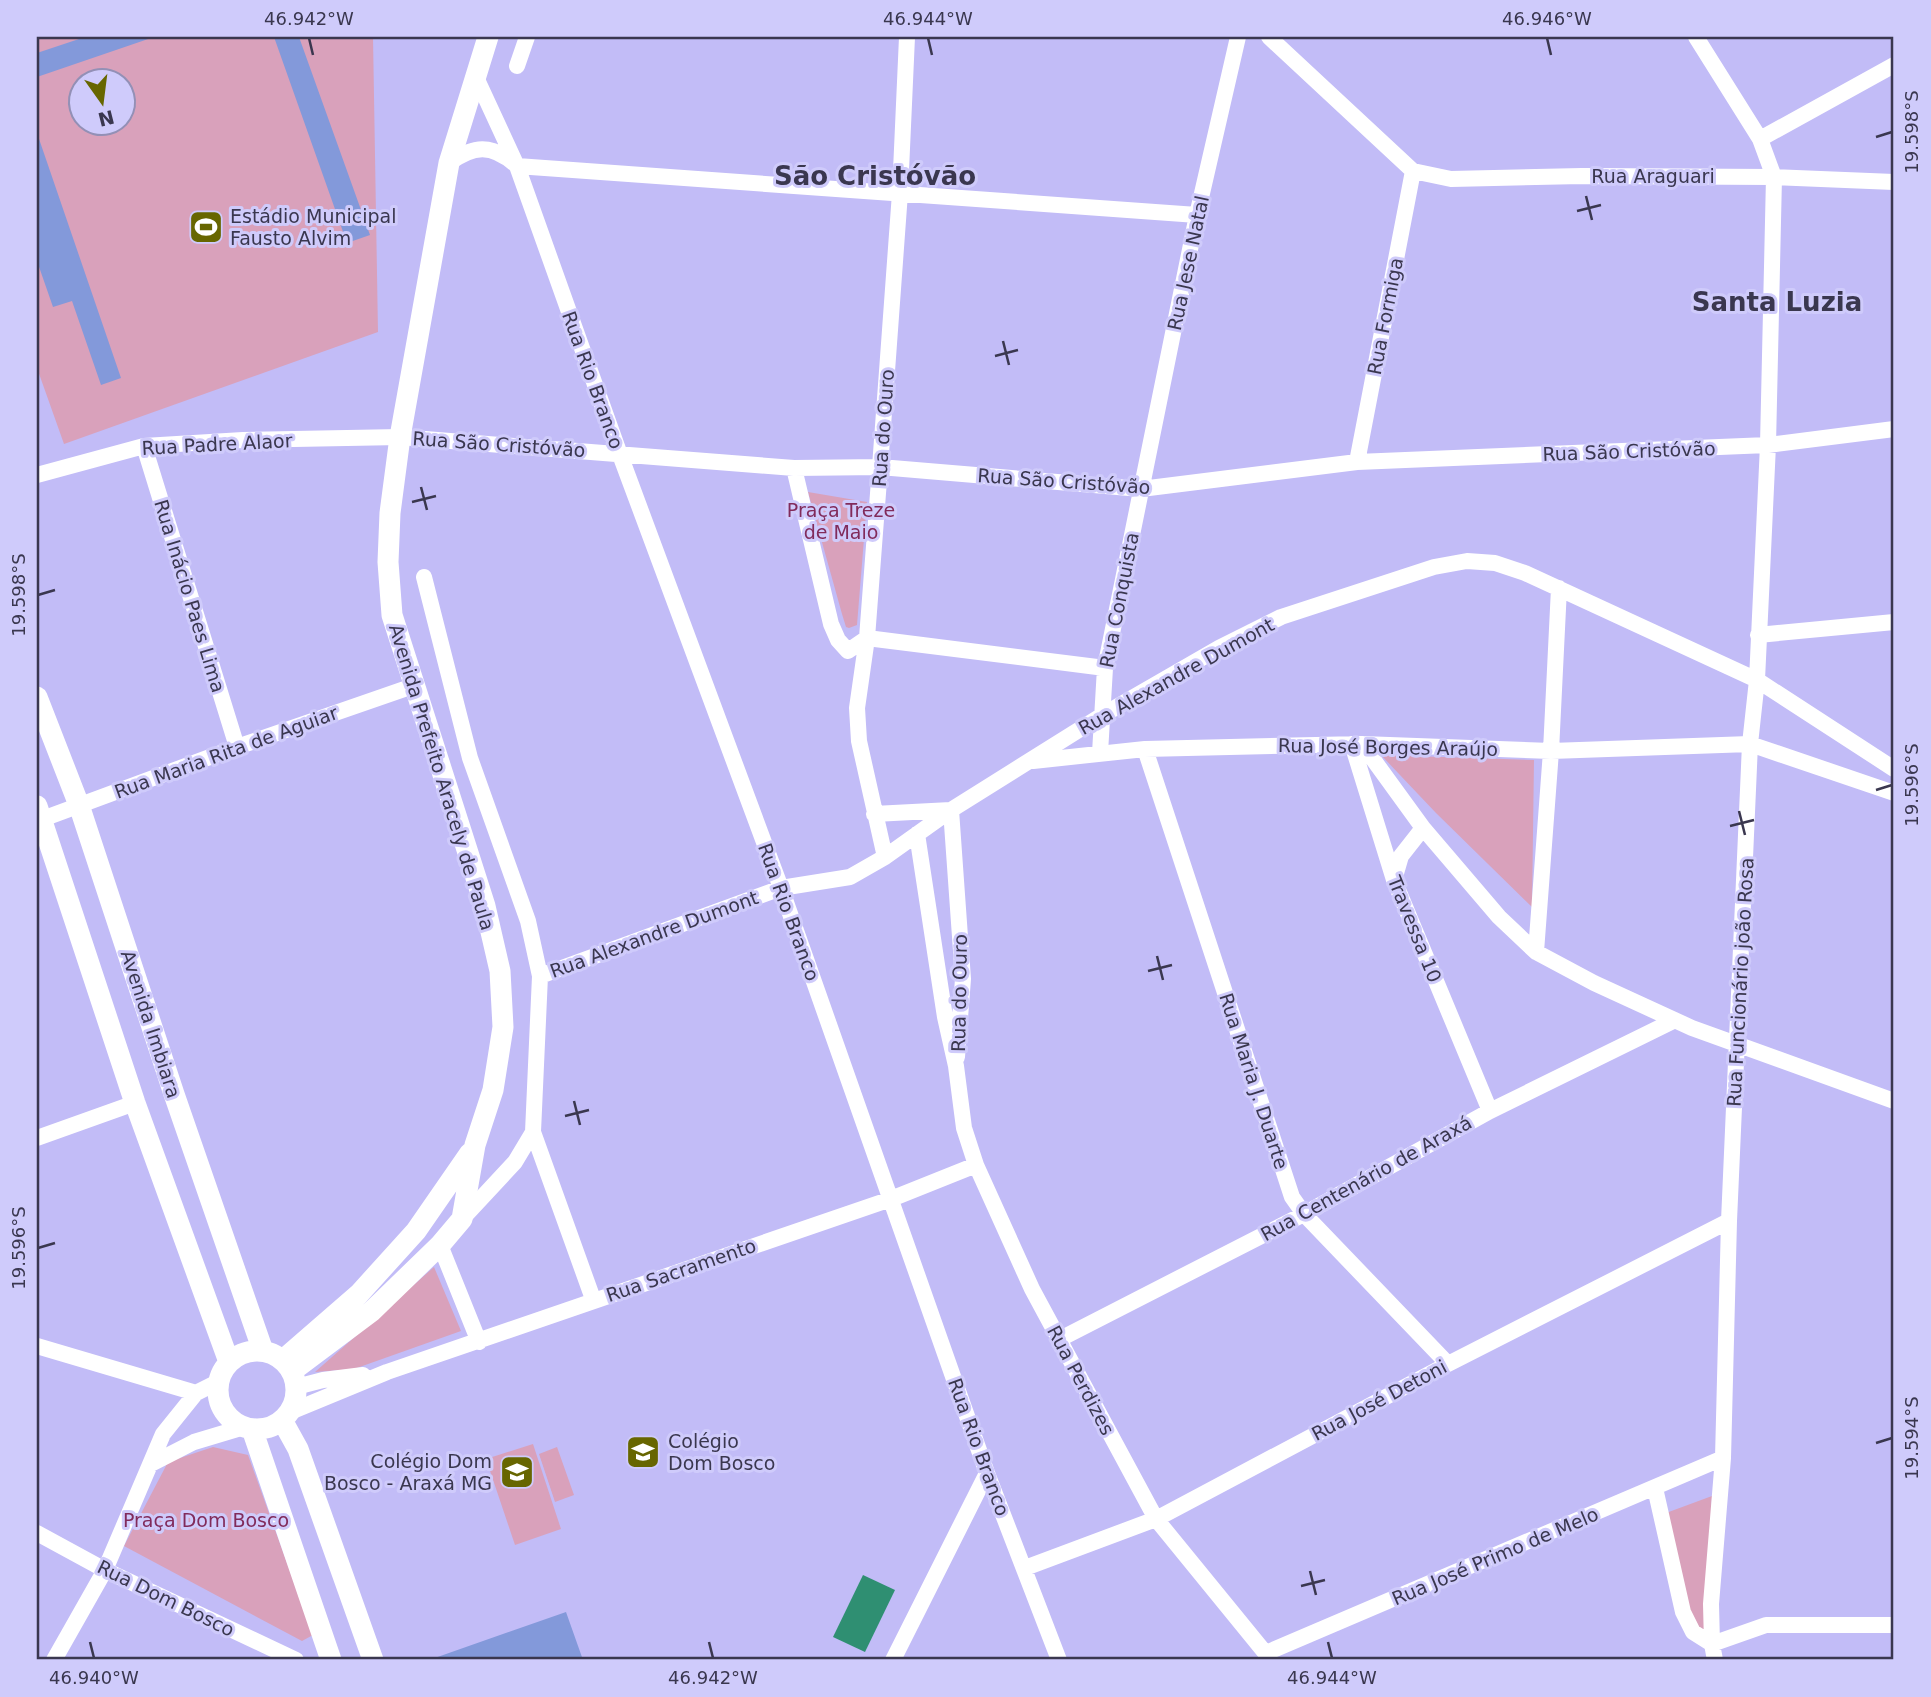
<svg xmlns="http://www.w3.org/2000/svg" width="1931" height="1697" font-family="'DejaVu Sans',sans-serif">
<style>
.green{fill:#d9a1bb;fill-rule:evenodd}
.water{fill:#2f8f72}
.building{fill:#8399da}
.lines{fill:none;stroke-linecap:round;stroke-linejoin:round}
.street{stroke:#fff;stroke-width:16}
.secondary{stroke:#fff;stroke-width:21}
.ticks{fill:none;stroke:#3a374f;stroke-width:2.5}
.labels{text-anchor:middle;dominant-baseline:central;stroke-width:6;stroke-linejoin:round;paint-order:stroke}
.street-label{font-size:19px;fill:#3a374f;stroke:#cfcbfb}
.poi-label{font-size:19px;fill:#3a374f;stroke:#cfcbfb;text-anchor:start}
.park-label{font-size:19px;fill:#812b5b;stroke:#cfcbfb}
.district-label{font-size:26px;font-weight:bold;fill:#3a374f;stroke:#cfcbfb}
.neatline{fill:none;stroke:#3a374f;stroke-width:2.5}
.ticks-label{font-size:18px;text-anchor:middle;fill:#3a374f}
</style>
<rect width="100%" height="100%" fill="#c2bcf7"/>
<path class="green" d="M37 37H373L378 332 64 444 37 368ZM80 80H122V122H80Z
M808 492 867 502 857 625 849 628 846 627 842 614Z
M1381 755 1534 760 1532 907 1436 813Z
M434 1267 461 1331 354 1369 315 1372Z
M533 1444 561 1529 515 1545 486 1459Z
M213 1447 248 1455 313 1635 302 1641 124 1546 168 1462Z
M557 1447 574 1495 555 1502 539 1454Z
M1712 1496 1704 1632 1691 1618 1666 1513Z"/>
<path class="water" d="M863 1575 895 1590 865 1652 833 1637Z"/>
<path class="building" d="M85 37H154L37 77V53Z
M274 37H299L370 235 347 243Z
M37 133 121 378 101 385 72 301 53 307 37 261Z
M566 1612 583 1660H429Z"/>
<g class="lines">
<path class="street" d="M1269 37 1413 171
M1696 37 1760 139 1774 177 1768 445 1757 680 1750 744 1729 1221 1723 1458 1711 1604 1712 1644 1715 1660
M517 66 527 37
M475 75 517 166 619 452 781 888 987 1473 1059 1660
M1760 139 1894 65
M449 163C474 145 491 144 515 164
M517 166 1197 215
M1413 171 1451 179 1582 176 1774 177 1894 182
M144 446 237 747
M1357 462 1413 171
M794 468 831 624 838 640 848 651 867 638 1105 668
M37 475 144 446 243 440 400 437 794 468 880 467 1141 489 1357 462 1768 445 1894 429
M424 577 470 758 528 921 540 976 533 1132 515 1162 462 1219
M1758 635 1894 622
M1352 744 1394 880 1490 1111
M1362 744 1423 828 1499 917 1536 952 1594 983 1692 1028 1894 1101
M1145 749 1292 1197 1304 1214 1448 1364
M1100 753 1105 668 1197 215 1238 37
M1033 761 1145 749 1362 744 1551 751 1750 744 1894 793
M874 814 951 810 963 979 957 1057
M37 821 237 747 416 685
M917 834 945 1017 956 1066 964 1128 976 1165 1032 1289 1156 1519 1271 1660
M885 857 859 741 857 708 867 638 880 467 900 193 907 37
M1394 880 1401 856 1423 828
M1536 952 1551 751 1559 588
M540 976 781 888 850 877 885 857 951 810 1101 716 1219 648 1281 617 1434 567 1467 561 1495 563 1525 573 1757 680 1894 769
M533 1132 593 1299
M37 1138 135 1103
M440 1245 479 1342
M1060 1339 1304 1214 1490 1111 1675 1020
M37 1346 196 1393
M296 1387 323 1380 363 1375
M290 1412 387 1372 891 1199 976 1165
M151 1464 194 1442 244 1427
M1655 1488 1683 1612 1693 1632 1712 1644 1766 1625H1894
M37 1533 105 1570 296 1660
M1025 1568 1156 1519 1448 1364 1729 1221
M1266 1653 1723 1458
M54 1660 105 1570 163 1434 196 1393 218 1382
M893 1660 987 1473"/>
<path class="secondary" d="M37 697 79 805 174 1094 263 1351
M37 806 135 1103 229 1362
M218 1390a39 39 0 1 1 78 0a39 39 0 1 1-78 0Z
M283 1360 359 1294 416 1231 470 1153
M292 1371 372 1311 440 1245 462 1219 475 1145 493 1090 503 1027 500 971 485 906 392 615 388 562 390 513 400 437 449 163 488 37
M282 1420 298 1449 373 1660
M252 1429 331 1660"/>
</g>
<path class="ticks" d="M309 38 313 55M928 38 932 55M1547 38 1551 55M1876 137 1892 132M1586 196 1592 220M1577 211 1601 205M1003 341 1009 365M995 356 1018 350M421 487 427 510M412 502 436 496M38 595 55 590M1876 790 1892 785M1739 811 1745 835M1730 826 1754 820M1157 956 1163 980M1148 971 1172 965M574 1101 580 1125M565 1116 589 1110M38 1248 55 1243M1876 1443 1892 1438M1310 1571 1316 1595M1301 1586 1325 1580M90 1642 94 1658M709 1642 713 1658M1328 1642 1332 1658"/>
<defs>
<g id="stadium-square" transform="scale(1.75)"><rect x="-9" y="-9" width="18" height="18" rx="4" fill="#676600" stroke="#cfcbfb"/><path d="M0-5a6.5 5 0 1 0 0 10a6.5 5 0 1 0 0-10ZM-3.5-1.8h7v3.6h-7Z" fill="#fff"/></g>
<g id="school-square" transform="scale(1.75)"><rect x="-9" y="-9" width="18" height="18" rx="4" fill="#676600" stroke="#cfcbfb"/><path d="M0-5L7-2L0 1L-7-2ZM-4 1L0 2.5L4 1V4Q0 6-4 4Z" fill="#fff"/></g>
</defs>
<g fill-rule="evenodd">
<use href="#stadium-square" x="206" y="227"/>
<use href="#school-square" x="643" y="1452"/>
<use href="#school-square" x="517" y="1472"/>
</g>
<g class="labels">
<g class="street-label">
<text x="1653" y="176">Rua Araguari</text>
<text transform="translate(1188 263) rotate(-78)">Rua Jese Natal</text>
<text transform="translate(1385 316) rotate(-79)">Rua Formiga</text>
<text transform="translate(593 380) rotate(70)">Rua Rio Branco</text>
<text transform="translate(883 428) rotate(-86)">Rua do Ouro</text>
<text transform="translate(217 444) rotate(-3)">Rua Padre Alaor</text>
<text transform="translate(499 444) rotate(4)">Rua São Cristóvão</text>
<text transform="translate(1629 451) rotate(-2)">Rua São Cristóvão</text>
<text transform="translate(1064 481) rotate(4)">Rua São Cristóvão</text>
<text transform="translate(190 596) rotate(73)">Rua Inácio Paes Lima</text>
<text transform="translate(1119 600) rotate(-79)">Rua Conquista</text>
<text transform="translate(1176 676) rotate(-29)">Rua Alexandre Dumont</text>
<text transform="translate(1388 747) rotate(1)">Rua José Borges Araújo</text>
<text transform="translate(226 752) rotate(-20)">Rua Maria Rita de Aguiar</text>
<text transform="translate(442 777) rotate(73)">Avenida Prefeito Aracely de Paula</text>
<text transform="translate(789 912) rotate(70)">Rua Rio Branco</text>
<text transform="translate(1415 929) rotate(68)">Travessa 10</text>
<text transform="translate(654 934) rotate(-20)">Rua Alexandre Dumont</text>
<text transform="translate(1740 982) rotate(-87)">Rua Funcionário joão Rosa</text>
<text transform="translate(959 993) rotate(-89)">Rua do Ouro</text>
<text transform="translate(151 1024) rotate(72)">Avenida Imbiara</text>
<text transform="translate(1254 1081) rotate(72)">Rua Maria J. Duarte</text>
<text transform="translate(1366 1178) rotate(-29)">Rua Centenário de Araxá</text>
<text transform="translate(681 1270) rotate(-19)">Rua Sacramento</text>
<text transform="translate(1081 1380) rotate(62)">Rua Perdizes</text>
<text transform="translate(1379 1400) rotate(-28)">Rua José Detoni</text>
<text transform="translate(979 1447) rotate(70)">Rua Rio Branco</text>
<text transform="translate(1495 1556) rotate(-23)">Rua José Primo de Melo</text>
<text transform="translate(166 1598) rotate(26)">Rua Dom Bosco</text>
</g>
<g class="poi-label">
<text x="230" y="216">Estádio Municipal<tspan x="230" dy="22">Fausto Alvim</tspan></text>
<text x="668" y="1441">Colégio<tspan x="668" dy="22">Dom Bosco</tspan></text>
<text x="492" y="1461" text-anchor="end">Colégio Dom<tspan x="492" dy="22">Bosco - Araxá MG</tspan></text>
</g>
<g class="park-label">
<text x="841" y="510">Praça Treze<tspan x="841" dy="22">de Maio</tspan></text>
<text x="206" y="1520">Praça Dom Bosco</text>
</g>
<g class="district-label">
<text x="875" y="176">São Cristóvão</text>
<text x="1777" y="302">Santa Luzia</text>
</g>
</g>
<rect width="1931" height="1697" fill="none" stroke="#cfcbfb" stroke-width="77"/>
<g transform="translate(102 102) rotate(166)"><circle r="33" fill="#cfcbfb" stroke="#9390b6" stroke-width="2"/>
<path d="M0-5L12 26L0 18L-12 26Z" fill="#676600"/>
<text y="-10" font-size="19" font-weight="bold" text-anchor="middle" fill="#3a374f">N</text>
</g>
<rect x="38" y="38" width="1854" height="1620" class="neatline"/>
<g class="ticks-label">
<text x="309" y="25">46.942°W</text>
<text x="928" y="25">46.944°W</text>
<text x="1547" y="25">46.946°W</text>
<text transform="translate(1912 132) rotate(-90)" y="6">19.598°S</text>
<text transform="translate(19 595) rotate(-90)" y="6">19.598°S</text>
<text transform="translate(1912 785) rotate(-90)" y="6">19.596°S</text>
<text transform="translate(19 1248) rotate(-90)" y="6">19.596°S</text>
<text transform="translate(1912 1438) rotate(-90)" y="6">19.594°S</text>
<text x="94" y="1684">46.940°W</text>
<text x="713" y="1684">46.942°W</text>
<text x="1332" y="1684">46.944°W</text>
</g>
</svg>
